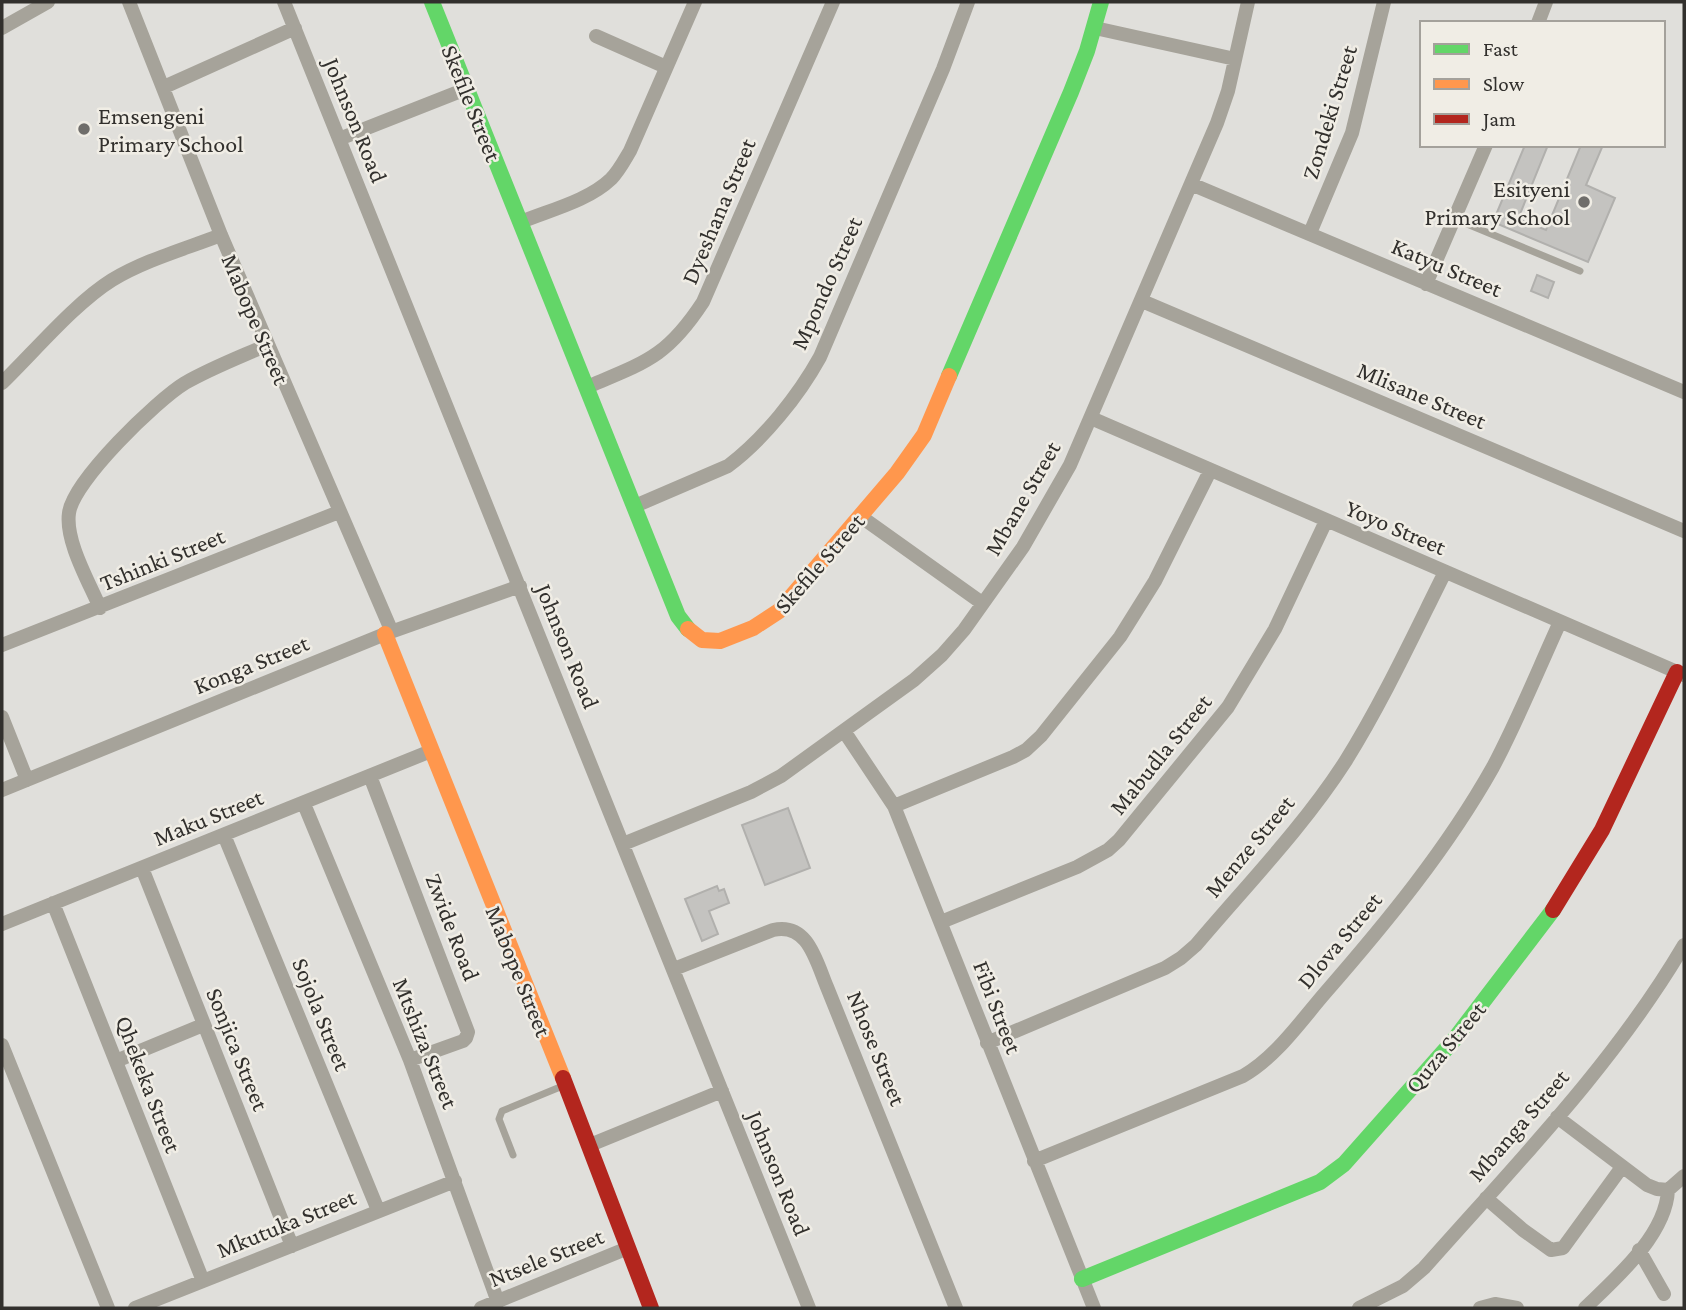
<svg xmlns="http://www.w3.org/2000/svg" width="1686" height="1310" font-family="'Crimson Pro',serif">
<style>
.building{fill:#c4c3c0;stroke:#b1b0ad;stroke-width:2}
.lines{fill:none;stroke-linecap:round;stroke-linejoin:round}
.lane{stroke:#a6a39a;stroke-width:7}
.street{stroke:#a6a39a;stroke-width:14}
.fast{stroke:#63d668;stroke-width:16}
.slow{stroke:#ff974d;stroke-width:16}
.jam{stroke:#b3261e;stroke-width:16}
.poi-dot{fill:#6f6d6a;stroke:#f0ede5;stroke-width:2.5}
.labels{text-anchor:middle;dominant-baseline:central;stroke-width:5;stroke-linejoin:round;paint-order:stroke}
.street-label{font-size:24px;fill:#32302d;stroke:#f0ede5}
.poi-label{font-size:24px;fill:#32302d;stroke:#f0ede5;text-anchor:start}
</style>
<rect width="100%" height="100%" fill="#e0dfdb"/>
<path class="building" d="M1525 145H1548L1518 219 1546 230 1581 145H1603L1586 185 1615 198 1588 262 1493 222Z
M1537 275 1554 282 1548 298 1531 291Z
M788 808 810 868 765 885 742 825Z
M717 886 719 891 724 889 729 903 709 911 718 934 702 941 685 899Z"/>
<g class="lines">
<path class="lane" d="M1455 219 1580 271
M513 1155 499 1119 502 1111 565 1085"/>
<path class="street" d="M129 2 221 235 392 632
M284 2 809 1308
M1538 23 1546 2
M2 28 48 2
M1095 28 1235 59
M596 36 666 67
M164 87 295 28
M339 139 466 89
M1191 184 1684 392
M521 222C550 210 588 201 611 179 619 171 624 161 630 151L695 2
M1310 233 1352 133 1384 2
M1426 284 1486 145
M1142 301 1684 531
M2 383C34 352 75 303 112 280 145 260 185 249 221 235
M587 387C646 362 667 357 703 302L833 2
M1091 418 1684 675
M635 506 728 466C764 439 799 395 820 357L943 69 968 2
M860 516 982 603
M100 608C89 582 65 541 69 513 73 481 157 400 185 383 211 368 240 357 267 345
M2 645 339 512
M2 717 27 780
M844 731 894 806 1094 1308
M370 776 468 1032 466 1038 463 1041 410 1060
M2 790 385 634 520 586
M304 804 410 1060 498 1302
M894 806 1013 757 1026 750 1041 736 1120 637 1155 581 1210 471
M224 835 378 1210
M623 844 751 792 781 776 914 680 942 655 964 630 1023 547 1070 465 1217 123 1228 91 1248 2
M142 868 292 1246
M53 903 203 1281
M941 922 1077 867 1108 850 1119 840 1228 707 1275 629 1326 521
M2 924 431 751
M674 969 773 930C808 922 816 961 827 987L956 1308
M987 1043 1165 968 1181 958 1196 945C1245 887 1304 826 1345 762 1383 701 1413 636 1445 572
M2 1045 108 1308
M116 1061 203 1025
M1557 1117 1647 1185 1657 1189 1668 1190 1684 1176
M590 1145 722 1091
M1034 1161 1243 1076C1276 1057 1300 1022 1325 993 1386 923 1447 849 1493 767 1518 720 1538 670 1560 622
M1486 1198 1523 1230 1551 1250 1563 1248 1622 1167
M1639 1250 1664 1294
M135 1308 455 1181
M481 1308 628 1248
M1359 1308 1403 1286 1424 1268C1515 1165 1614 1064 1684 945
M1480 1308 1495 1304 1517 1308
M1585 1308C1616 1278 1666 1235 1668 1190"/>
<path class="fast" d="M432 2 678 616 688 629
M949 376 1071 92 1087 51 1101 2
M1082 1279 1320 1182 1344 1164 1453 1041 1553 910"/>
<path class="slow" d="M688 629 702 640 720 641 753 628 779 611 897 473 924 435 949 376
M385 634 563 1078"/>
<path class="jam" d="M1553 910 1602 830 1677 672
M563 1078 651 1308"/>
</g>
<g class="poi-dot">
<circle cx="84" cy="129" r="7"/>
<circle cx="1584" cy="202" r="7"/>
</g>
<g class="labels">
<g class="street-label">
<text transform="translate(472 103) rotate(68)">Skefile Street</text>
<text transform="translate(1329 112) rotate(-73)">Zondeki Street</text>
<text transform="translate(356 120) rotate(68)">Johnson Road</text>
<text transform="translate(718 211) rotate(-67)">Dyeshana Street</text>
<text transform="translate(1447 267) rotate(23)">Katyu Street</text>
<text transform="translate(826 283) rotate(-66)">Mpondo Street</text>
<text transform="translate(256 319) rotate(67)">Mabope Street</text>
<text transform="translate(1422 395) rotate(23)">Mlisane Street</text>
<text transform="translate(1022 498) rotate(-60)">Mbane Street</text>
<text transform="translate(1396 527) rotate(23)">Yoyo Street</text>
<text transform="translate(162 559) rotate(-22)">Tshinki Street</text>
<text transform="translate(819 563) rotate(-49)">Skefile Street</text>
<text transform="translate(568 646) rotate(68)">Johnson Road</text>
<text transform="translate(251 664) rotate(-22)">Konga Street</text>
<text transform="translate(1160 754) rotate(-51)">Mabudla Street</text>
<text transform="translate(208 817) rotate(-22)">Maku Street</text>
<text transform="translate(1249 846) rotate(-50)">Menze Street</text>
<text transform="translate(453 927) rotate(69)">Zwide Road</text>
<text transform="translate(1339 940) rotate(-50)">Dlova Street</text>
<text transform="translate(519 971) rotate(68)">Mabope Street</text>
<text transform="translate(998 1007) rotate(69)">Fibi Street</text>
<text transform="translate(322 1014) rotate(68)">Sojola Street</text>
<text transform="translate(426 1043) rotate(68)">Mtshiza Street</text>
<text transform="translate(1445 1047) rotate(-50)">Quza Street</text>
<text transform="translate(877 1048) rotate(68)">Nhose Street</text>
<text transform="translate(238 1049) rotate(68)">Sonjica Street</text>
<text transform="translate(149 1084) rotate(69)">Qhekeka Street</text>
<text transform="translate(1518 1125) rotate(-49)">Mbanga Street</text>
<text transform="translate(779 1173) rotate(68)">Johnson Road</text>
<text transform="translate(286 1223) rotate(-22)">Mkutuka Street</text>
<text transform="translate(546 1257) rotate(-22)">Ntsele Street</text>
</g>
<g class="poi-label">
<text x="98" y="115">Emsengeni<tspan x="98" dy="28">Primary School</tspan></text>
<text x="1570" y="188" text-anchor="end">Esityeni<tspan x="1570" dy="28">Primary School</tspan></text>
</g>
</g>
<rect width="1686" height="1310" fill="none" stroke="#32302d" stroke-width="7"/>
<rect x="1420" y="21" width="245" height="126" fill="#f0ede5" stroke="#a4a19b" stroke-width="2"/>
<rect x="1434" y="44" width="35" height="10" fill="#63d668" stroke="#a4a19b" stroke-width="2"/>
<text x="1483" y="56" font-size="21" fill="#32302d">Fast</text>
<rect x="1434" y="79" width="35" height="10" fill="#ff974d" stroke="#a4a19b" stroke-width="2"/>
<text x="1483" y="91" font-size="21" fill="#32302d">Slow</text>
<rect x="1434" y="114" width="35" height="10" fill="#b3261e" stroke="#a4a19b" stroke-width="2"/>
<text x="1483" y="126" font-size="21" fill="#32302d">Jam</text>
</svg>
